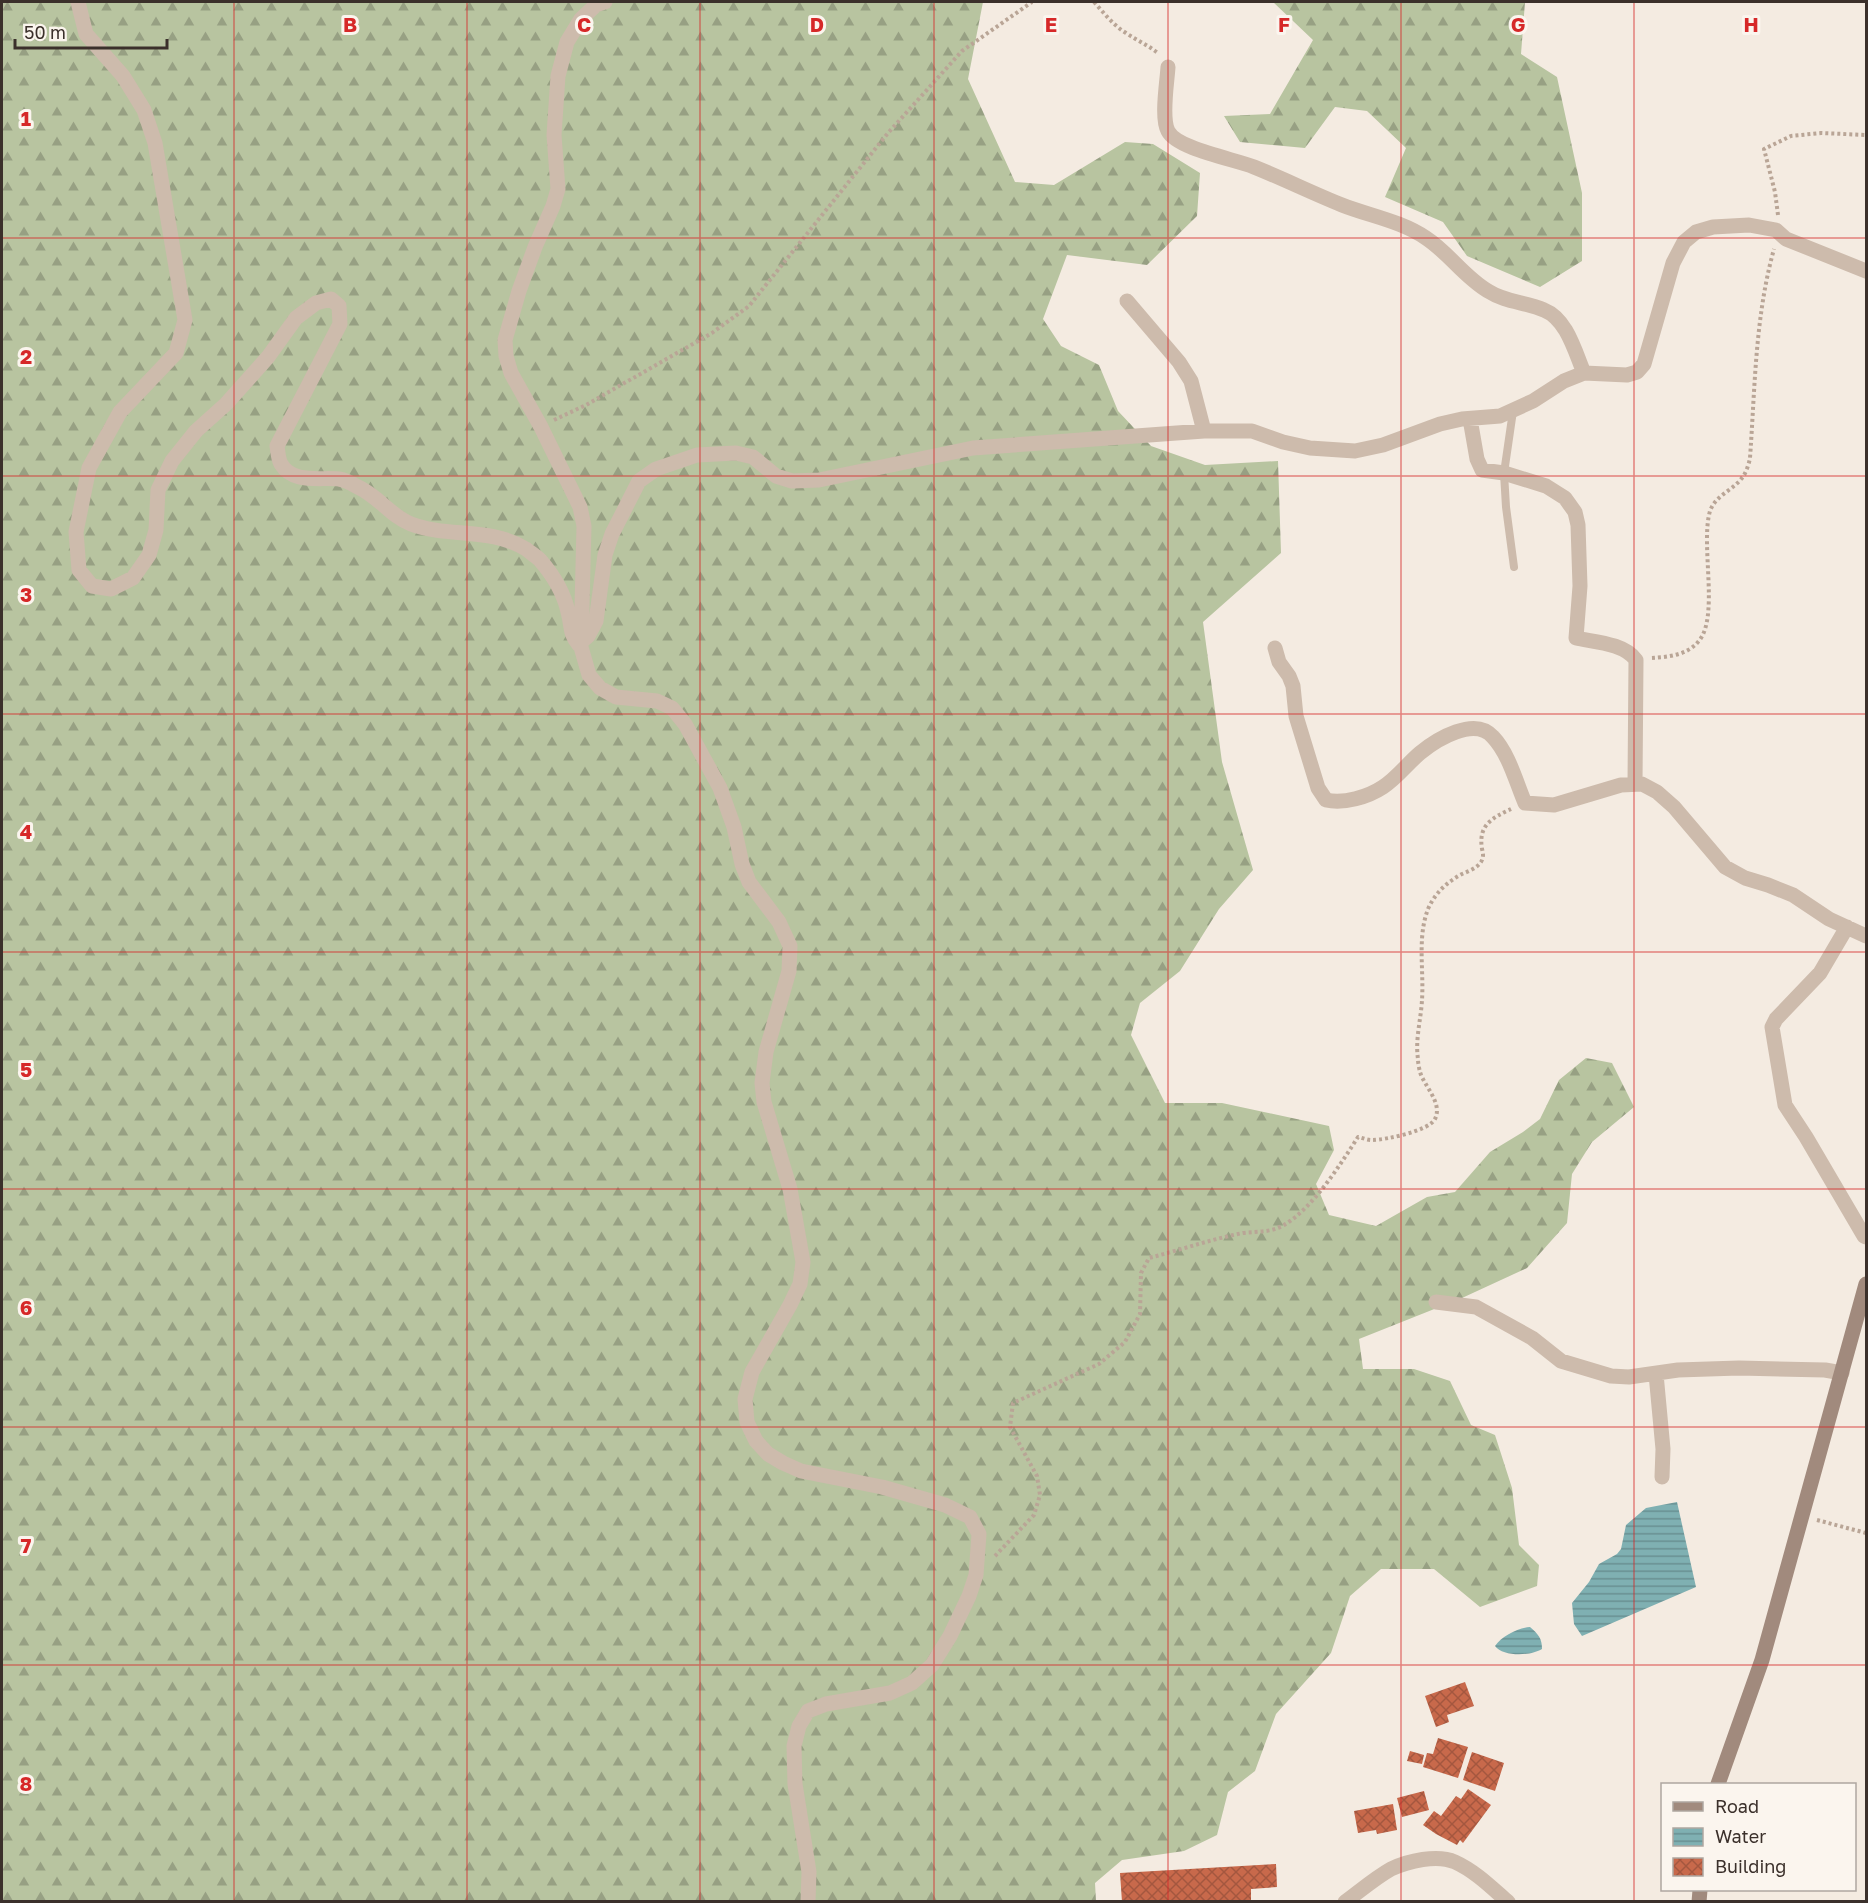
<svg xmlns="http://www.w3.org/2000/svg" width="1868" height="1903" font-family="'Golos Text',sans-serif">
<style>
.forest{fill:url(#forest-firs)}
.water{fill:url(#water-rules)}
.building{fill:url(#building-cross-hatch)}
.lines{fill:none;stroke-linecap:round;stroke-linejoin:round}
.path{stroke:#b9a596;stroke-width:4;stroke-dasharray:3 3;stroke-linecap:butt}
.lane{stroke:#cdbbac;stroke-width:8}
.street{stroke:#cdbbac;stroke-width:15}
.secondary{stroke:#a18a7d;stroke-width:15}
.grid{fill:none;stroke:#d62828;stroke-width:1.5;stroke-opacity:0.55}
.grid-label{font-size:20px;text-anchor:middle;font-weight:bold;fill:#d62828;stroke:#fbf5ee;stroke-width:6;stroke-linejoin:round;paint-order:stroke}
</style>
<defs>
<pattern id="forest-firs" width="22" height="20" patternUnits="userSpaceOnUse" patternTransform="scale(1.5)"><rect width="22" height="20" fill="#b8c4a0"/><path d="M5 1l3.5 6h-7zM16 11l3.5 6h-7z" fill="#97a083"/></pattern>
<pattern id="water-rules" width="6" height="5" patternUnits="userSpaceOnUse" patternTransform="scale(1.5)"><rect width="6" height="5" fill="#7fb0b2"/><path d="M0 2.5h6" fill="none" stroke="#699091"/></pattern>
<pattern id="building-cross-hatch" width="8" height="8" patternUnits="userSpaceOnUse" patternTransform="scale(1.5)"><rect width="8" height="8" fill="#c8694b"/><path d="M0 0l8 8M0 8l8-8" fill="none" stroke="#a4573f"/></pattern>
</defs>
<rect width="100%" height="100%" fill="#f4ebe1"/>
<path class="forest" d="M2 2H983L968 79 1015 182 1054 185 1125 142 1153 144 1200 173 1197 216 1147 265 1067 255 1043 319 1061 346 1099 365 1118 411 1151 446 1205 465 1278 461 1281 553 1203 622 1222 762 1253 870 1219 909 1180 971 1140 1003 1131 1035 1165 1103H1222L1329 1126 1334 1150 1316 1184 1329 1215 1376 1226 1427 1197 1455 1192 1490 1152 1523 1132 1540 1119 1559 1080 1586 1058 1612 1063 1634 1107 1592 1142 1572 1174 1567 1223 1527 1268 1462 1298 1359 1339 1363 1369H1414L1450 1381 1471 1425 1495 1435 1512 1488 1519 1545 1539 1565 1537 1586 1480 1607 1434 1569H1381L1350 1596 1331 1653 1276 1714 1255 1771 1228 1792 1217 1835 1184 1851 1122 1860 1095 1883 1096 1901 2 1902Z
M1273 2H1525L1521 54 1557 77 1582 193V261L1540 287 1467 256 1443 222 1385 197 1406 148 1367 111 1335 107 1305 148 1240 142 1224 116 1270 114 1313 40Z"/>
<path class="water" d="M1677 1502 1696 1587 1582 1636 1574 1624 1572 1603 1589 1582 1599 1564 1617 1554 1621 1549 1626 1525 1646 1508Z
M1530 1627C1538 1634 1542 1638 1542 1649 1531 1656 1503 1657 1495 1646 1502 1636 1518 1628 1530 1627Z"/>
<path class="building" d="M1465 1682 1474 1706 1447 1715 1449 1722 1436 1727 1425 1696Z
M1438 1738 1468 1747 1458 1778 1423 1767 1427 1753 1433 1754Z
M1410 1751 1424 1755 1422 1764 1407 1761Z
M1472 1752 1504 1763 1495 1791 1463 1780Z
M1468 1789 1491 1805 1463 1843 1460 1840 1457 1845 1436 1834 1423 1825 1434 1811 1441 1816 1456 1796 1461 1799Z
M1424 1791 1429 1810 1402 1817 1397 1798Z
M1393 1804 1397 1830 1377 1834 1376 1830 1358 1833 1354 1811Z
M1276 1864 1277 1887 1251 1889V1902H1122L1120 1873Z"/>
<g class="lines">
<path class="path" d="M1094 2C1104 13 1113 25 1126 33 1138 41 1148 45 1159 54
M1778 215 1775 192 1764 149 1791 136 1821 133 1866 135
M554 420 586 405 712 333 749 306 888 133 962 51 1032 2
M1652 658C1668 657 1687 655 1698 642 1720 618 1700 545 1710 511 1716 494 1735 490 1744 475 1747 470 1749 463 1750 458 1755 388 1755 317 1774 249
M1817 1520 1866 1533
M995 1556 1034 1515 1040 1495 1037 1476 1010 1427 1013 1403 1099 1364 1125 1342 1140 1314 1141 1273 1149 1258C1180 1250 1212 1239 1243 1233 1258 1231 1270 1233 1284 1225 1313 1208 1340 1165 1358 1137 1363 1138 1367 1140 1372 1140 1385 1140 1429 1131 1435 1119 1443 1103 1424 1086 1420 1072 1419 1068 1418 1063 1418 1059 1415 1040 1421 1019 1422 1000 1424 970 1417 938 1428 909 1435 893 1447 882 1462 874 1469 871 1477 868 1481 862 1484 857 1483 853 1482 849 1478 825 1492 818 1511 809"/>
<path class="lane" d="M1513 411 1504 473 1506 507 1514 567"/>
<path class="street" d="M78 2 86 34 123 76 144 110 155 143 185 320 176 353 120 412 89 468 76 532 79 570 92 586 111 589 133 578 149 555 156 530 158 490 172 461 196 431 226 404 268 357 296 318 316 303 331 299 339 306 340 324 277 446C278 451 278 459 281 464 293 484 319 477 339 479 345 480 351 483 356 486 379 496 390 516 411 524 448 538 491 527 526 549 531 553 536 556 540 560 553 575 564 593 568 612 572 626 569 633 579 645
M605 2 596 5 581 19 567 42 558 76 554 135 558 189 553 206 535 247 519 291 505 340 506 356 511 373 541 427 580 507 584 526 581 647 589 675 600 688 616 697 657 701 672 708 685 724 720 788 734 827 742 864 749 882 779 922 790 946 789 971 766 1052 762 1083 764 1102 790 1189 803 1262 800 1284 790 1305 752 1372 745 1399 747 1422 756 1441 768 1454 783 1463 801 1471 882 1487 945 1505 970 1517 979 1534 976 1575 969 1596 950 1636 932 1665 912 1683 890 1693 826 1704 808 1711 799 1726 794 1746 795 1784 809 1872 808 1902
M1168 67C1167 83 1161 118 1168 131 1177 149 1234 159 1254 167 1284 179 1312 193 1342 205 1370 216 1401 221 1426 238 1449 253 1464 277 1488 291 1505 302 1525 302 1544 310 1567 319 1575 352 1584 373
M1127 301 1179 362 1191 381 1204 431
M1470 419 1477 459 1482 470 1504 473 1546 486 1565 498 1575 512 1578 525 1580 586 1576 638C1594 642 1624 643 1636 660L1635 784
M581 642 588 636 596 621 605 555 612 534 639 481 656 469 697 455 736 453 753 457 776 476 792 481 819 480 973 448 1204 431H1252L1283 442 1310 448 1355 451 1383 445 1440 424 1462 419 1500 416 1533 401 1564 381 1584 373 1627 375 1637 372 1644 364 1673 263 1684 242 1696 232 1713 227 1749 225 1776 230 1786 239 1866 271
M1275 648 1279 662 1289 676 1293 686 1296 716 1318 788 1326 800C1344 804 1368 797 1383 787 1397 778 1407 764 1420 753 1437 739 1475 716 1493 737 1509 754 1516 782 1525 803L1554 805 1621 785 1642 784 1657 792 1674 807 1725 867 1745 878 1768 885 1793 895 1829 919 1866 936
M1847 927 1820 973 1776 1019 1772 1027 1785 1105 1806 1137 1864 1236 1866 1237
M1436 1302 1476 1307 1532 1338 1561 1361 1611 1376 1629 1377 1678 1370 1739 1368 1825 1370 1842 1373
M1656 1374 1663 1449 1662 1477
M1345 1902C1360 1891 1375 1878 1391 1869 1408 1861 1437 1854 1455 1862 1475 1871 1492 1888 1508 1902"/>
<path class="secondary" d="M1718 1784 1762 1660 1866 1284
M1699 1902 1700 1890"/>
</g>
<path class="grid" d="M234 2V1902M467 2V1902M700 2V1902M934 2V1902M1168 2V1902M1401 2V1902M1634 2V1902M2 238H1866M2 476H1866M2 714H1866M2 952H1866M2 1189H1866M2 1427H1866M2 1665H1866"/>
<g class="grid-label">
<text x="350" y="32">B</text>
<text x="584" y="32">C</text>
<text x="817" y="32">D</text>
<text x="1051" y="32">E</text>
<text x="1284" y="32">F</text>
<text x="1518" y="32">G</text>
<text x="1751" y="32">H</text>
<text x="26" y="126">1</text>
<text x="26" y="364">2</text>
<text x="26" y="602">3</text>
<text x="26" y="839">4</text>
<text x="26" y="1077">5</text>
<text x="26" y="1315">6</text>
<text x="26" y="1553">7</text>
<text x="26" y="1791">8</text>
</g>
<rect width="1868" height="1903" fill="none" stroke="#3b302b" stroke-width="6"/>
<rect x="1661" y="1783" width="195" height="108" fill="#fbf5ee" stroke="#aea6a0" stroke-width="1.5"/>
<rect x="1673" y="1802" width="30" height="9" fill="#a18a7d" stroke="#aea6a0" stroke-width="1.5"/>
<text x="1715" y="1813" font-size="18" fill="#3b302b">Road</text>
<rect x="1673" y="1828" width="30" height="18" fill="url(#water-rules)" stroke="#aea6a0" stroke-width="1.5"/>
<text x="1715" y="1843" font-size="18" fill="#3b302b">Water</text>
<rect x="1673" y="1858" width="30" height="18" fill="url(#building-cross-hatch)" stroke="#aea6a0" stroke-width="1.5"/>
<text x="1715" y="1873" font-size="18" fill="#3b302b">Building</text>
<path d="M15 39v9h152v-9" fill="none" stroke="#3b302b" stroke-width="3"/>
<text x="24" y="39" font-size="18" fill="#3b302b" stroke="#fbf5ee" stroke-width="4.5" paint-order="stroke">50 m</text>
</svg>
